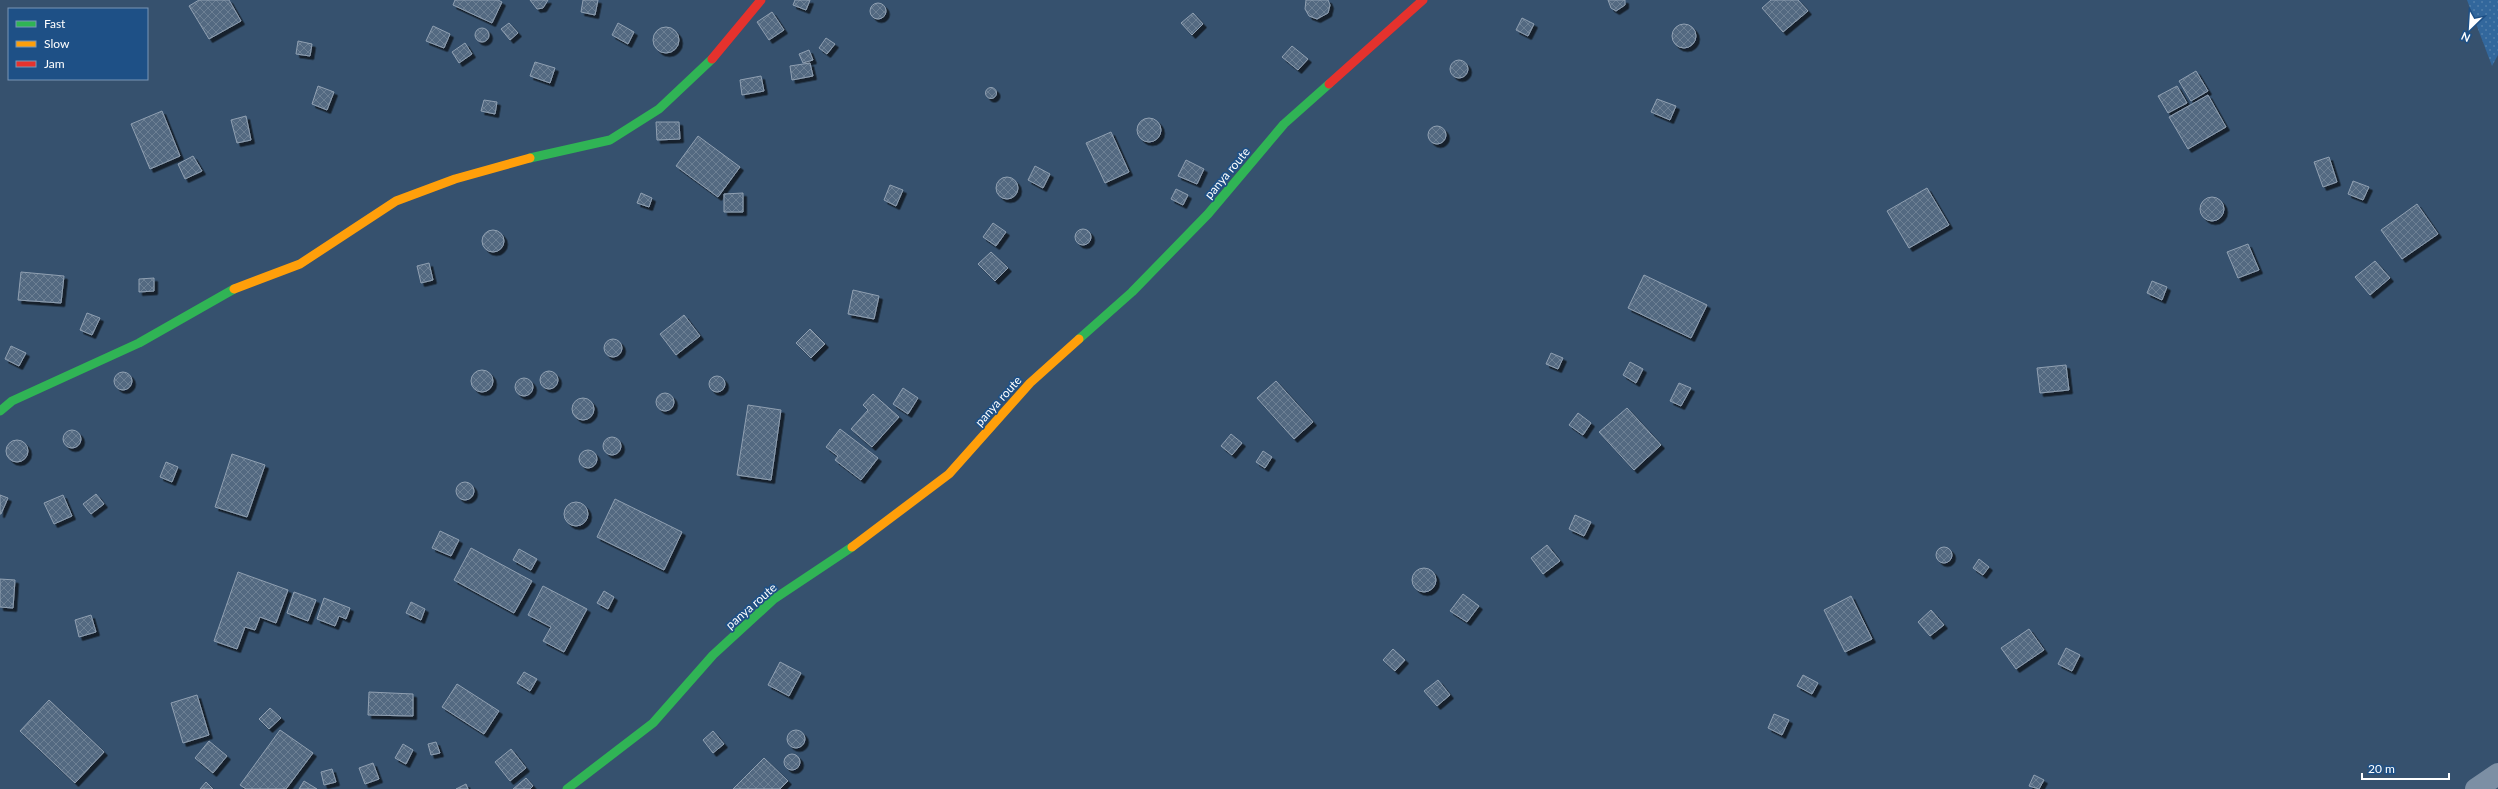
<svg xmlns="http://www.w3.org/2000/svg" width="2498" height="789" font-family="Lato,sans-serif">
<style>
.green{fill:url(#green-dots)}
.building{fill:url(#building-cross-hatch);stroke:#90a0b2;filter:url(#shadow)}
.lines{fill:none;stroke-linecap:round;stroke-linejoin:round}
.street{stroke:#7c8fa4;stroke-width:22}
.fast{stroke:#30b455;stroke-width:9}
.slow{stroke:#ff9f0a;stroke-width:9}
.jam{stroke:#e5322d;stroke-width:9}
.labels{text-anchor:middle;dominant-baseline:central;stroke-width:3.5;stroke-linejoin:round;paint-order:stroke}
.street-label{font-size:12px;fill:#fff;stroke:#1e5086}
</style>
<defs>
<pattern id="green-dots" width="8" height="8" patternUnits="userSpaceOnUse"><rect width="8" height="8" fill="#32679c"/><path d="M2 2h.1M6 6h.1" fill="none" stroke="#517eab" stroke-width="1.8" stroke-linecap="round"/></pattern>
<pattern id="building-cross-hatch" width="8" height="8" patternUnits="userSpaceOnUse"><rect width="8" height="8" fill="#536981"/><path d="M0 0l8 8M0 8l8-8" fill="none" stroke="#6d8094"/></pattern>
<filter id="shadow"><feDropShadow dx="3.5" dy="3.5" stdDeviation="0" flood-color="#0009"/></filter>
</defs>
<rect width="100%" height="100%" fill="#36516e"/>
<path class="green" d="M2467 0H2498V55L2492 66Z"/>
<path class="building" d="M199 0H229L241 21 209 39 189 6Z
M455 0H498L502 2 492 23 453 5Z
M530 0H548L543 8 537 9Z
M583 0H598L595 15 581 12Z
M795 0H810L806 10 793 5Z
M1306 0H1328L1330 5 1328 13 1317 19 1309 16 1305 9Z
M1608 0H1625V5L1616 11 1611 8Z
M1771 0H1798L1808 11 1783 32 1762 8Z
M870 11a8 8 0 1 1 16 0a8 8 0 1 1-16 0Z
M772 12 784 30 769 40 757 22Z
M1193 13 1203 24 1192 35 1181 23Z
M1522 18 1534 24 1528 36 1516 30Z
M509 23 518 33 510 40 501 29Z
M618 23 634 32 628 44 612 35Z
M1672 36a12 12 0 1 1 24 0a12 12 0 1 1-24 0Z
M433 26 450 34 444 48 426 41Z
M653 40a13 13 0 1 1 26 0a13 13 0 1 1-26 0Z
M475 35a7 7 0 1 1 14 0a7 7 0 1 1-14 0Z
M826 38 835 44 827 54 819 48Z
M298 41 312 44 310 56 296 54Z
M465 43 472 54 459 63 452 52Z
M1292 46 1308 59 1298 70 1282 57Z
M809 50 813 60 803 63 799 54Z
M1450 69a9 9 0 1 1 18 0a9 9 0 1 1-18 0Z
M535 62 555 68 550 83 530 76Z
M810 63 813 76 792 80 790 66Z
M2196 71 2208 91 2191 101 2179 81Z
M761 76 764 91 742 95 740 80Z
M318 86 334 92 327 110 312 104Z
M2177 86 2187 103 2168 113 2158 96Z
M985.5 93a5.5 5.5 0 1 1 11 0a5.5 5.5 0 1 1-11 0Z
M2208 95 2226 127 2188 149 2169 117Z
M1657 99 1676 106 1670 120 1651 112Z
M484 100 497 102 495 114 481 111Z
M162 111 180 156 150 169 131 124Z
M246 116 251 140 237 143 231 120Z
M1137 130a12 12 0 1 1 24 0a12 12 0 1 1-24 0Z
M656 122H679L680 139 657 140Z
M1428 135a9 9 0 1 1 18 0a9 9 0 1 1-18 0Z
M1111 132 1129 172 1105 183 1086 143Z
M698 136 740 167 718 197 676 166Z
M193 156 202 171 185 179 178 164Z
M2329 157 2337 182 2323 187 2314 162Z
M1186 160 1204 169 1197 184 1178 176Z
M1035 166 1050 174 1043 188 1028 180Z
M996 188a11 11 0 1 1 22 0a11 11 0 1 1-22 0Z
M2353 181 2369 187 2363 200 2348 194Z
M890 185 903 190 896 206 884 200Z
M1927 188 1949 225 1909 248 1887 211Z
M1176 189 1188 195 1183 205 1171 199Z
M641 193 652 198 649 207 637 203Z
M743 193V212H724V194Z
M2200 209a12 12 0 1 1 24 0a12 12 0 1 1-24 0Z
M2417 204 2438 234 2402 259 2381 230Z
M993 223 1006 232 996 246 983 237Z
M1075 237a8 8 0 1 1 16 0a8 8 0 1 1-16 0Z
M482 241a11 11 0 1 1 22 0a11 11 0 1 1-22 0Z
M2248 244 2259 270 2238 278 2227 252Z
M991 252 1008 268 995 281 978 264Z
M2375 261 2390 278 2370 295 2355 277Z
M429 263 433 280 421 283 417 266Z
M21 272 64 276 61 303 18 300Z
M1644 275 1707 305 1691 338 1628 308Z
M154 278V291L139 292V279Z
M2152 281 2167 287 2162 300 2147 293Z
M853 290 879 296 874 319 848 314Z
M87 313 100 318 92 335 80 330Z
M684 315 700 336 676 355 660 334Z
M810 329 825 344 811 358 796 343Z
M604 348a9 9 0 1 1 18 0a9 9 0 1 1-18 0Z
M11 346 26 353 19 366 5 359Z
M1551 353 1563 358 1558 369 1546 364Z
M1630 362 1643 369 1636 383 1623 375Z
M2066 365 2069 390 2040 393 2037 368Z
M471 381a11 11 0 1 1 22 0a11 11 0 1 1-22 0Z
M540 380a9 9 0 1 1 18 0a9 9 0 1 1-18 0Z
M114 381a9 9 0 1 1 18 0a9 9 0 1 1-18 0Z
M709 384a8 8 0 1 1 16 0a8 8 0 1 1-16 0Z
M515 387a9 9 0 1 1 18 0a9 9 0 1 1-18 0Z
M1276 381 1313 422 1294 439 1257 398Z
M1679 383 1691 388 1681 406 1670 401Z
M903 388 918 398 908 414 893 404Z
M656 402a9 9 0 1 1 18 0a9 9 0 1 1-18 0Z
M873 394 899 417 872 447 851 429 868 410 863 405Z
M572 409a11 11 0 1 1 22 0a11 11 0 1 1-22 0Z
M748 405 781 410 771 480 737 475Z
M1627 408 1661 445 1634 470 1599 432Z
M1578 413 1591 423 1583 435 1569 425Z
M840 429 878 458 861 480 835 460 838 456 826 447Z
M63 439a9 9 0 1 1 18 0a9 9 0 1 1-18 0Z
M1231 434 1242 443 1232 455 1221 446Z
M603 446a9 9 0 1 1 18 0a9 9 0 1 1-18 0Z
M6 451a11 11 0 1 1 22 0a11 11 0 1 1-22 0Z
M579 459a9 9 0 1 1 18 0a9 9 0 1 1-18 0Z
M1263 451 1272 457 1265 468 1256 462Z
M232 454 265 465 247 517 215 507Z
M166 462 178 467 172 482 160 477Z
M456 491a9 9 0 1 1 18 0a9 9 0 1 1-18 0Z
M96 494 104 504 91 514 83 504Z
M0 495 8 498 1 514H0Z
M63 495 72 516 54 524 44 503Z
M615 499 682 532 664 570 597 537Z
M564 514a12 12 0 1 1 24 0a12 12 0 1 1-24 0Z
M1575 515 1591 522 1584 536 1569 529Z
M440 531 459 540 451 556 432 548Z
M1547 545 1560 561 1543 574 1531 558Z
M1936 555a8 8 0 1 1 16 0a8 8 0 1 1-16 0Z
M471 548 532 581 514 613 454 580Z
M519 549 537 559 531 570 513 560Z
M1979 559 1989 567 1983 575 1973 568Z
M1412 580a12 12 0 1 1 24 0a12 12 0 1 1-24 0Z
M238 572 288 590 276 623 260 617 255 630 245 627 237 649 214 641Z
M0 579 15 580 13 608 0 607Z
M543 586 587 609 564 652 543 641 551 627 528 615Z
M604 591 614 597 608 609 597 603Z
M294 592 316 600 308 621 287 613Z
M1463 594 1479 606 1467 622 1450 611Z
M1851 596 1872 639 1845 652 1824 610Z
M324 598 350 608 346 619 339 616 335 626 317 619Z
M411 602 425 609 421 620 406 613Z
M1931 610 1944 625 1930 636 1918 622Z
M91 615 96 632 79 637 75 620Z
M2029 629 2044 650 2016 669 2001 648Z
M2066 648 2080 655 2072 671 2058 664Z
M1393 649 1405 660 1395 671 1383 660Z
M780 662 801 673 789 696 768 685Z
M524 672 537 679 530 691 517 683Z
M1803 675 1818 683 1812 694 1797 686Z
M1438 680 1450 695 1437 706 1424 691Z
M457 684 499 711 484 734 442 707Z
M369 692 413 694V716L368 715Z
M197 695 209 735 183 743 171 703Z
M49 700 104 752 75 783 20 731Z
M270 708 281 718 269 729 259 719Z
M1774 714 1789 720 1782 735 1768 728Z
M787 739a9 9 0 1 1 18 0a9 9 0 1 1-18 0Z
M280 730 313 753 286 789H246L240 785Z
M713 731 724 744 713 753 703 740Z
M209 741 227 756 213 773 195 758Z
M436 742 440 753 431 755 428 744Z
M403 744 413 750 406 764 395 758Z
M511 749 526 768 510 781 495 762Z
M784 762a8 8 0 1 1 16 0a8 8 0 1 1-16 0Z
M764 758 788 781 780 789H733Z
M373 763 379 779 365 784 359 768Z
M332 769 336 782 324 785 321 772Z
M2034 775 2044 780 2039 789 2029 786Z
M526 778 533 786 530 789H513Z
M304 781 317 789H299Z
M206 782 213 789H200Z
M466 784 468 789H456Z"/>
<g class="lines">
<path class="street" d="M2476 789 2498 774"/>
<path class="fast" d="M530 158 610 140 659 109 712 59
M1079 339 1132 292 1208 214 1284 124 1329 84
M0 411 12 401 139 343 234 289
M567 789 653 723 713 655 774 599 852 547"/>
<path class="slow" d="M234 289 300 264 396 201 455 179 530 158
M852 547 949 474 1030 383 1079 339"/>
<path class="jam" d="M712 59 761 0
M1329 84 1423 0"/>
</g>
<g class="labels">
<g class="street-label">
<text transform="translate(1227 173) rotate(-50)">panya route</text>
<text transform="translate(998 401) rotate(-48)">panya route</text>
<text transform="translate(751 606) rotate(-41)">panya route</text>
</g>
</g>
<rect x="8" y="8" width="140" height="72" fill="#1e5086" stroke="#7896b6"/>
<rect x="16" y="21" width="20" height="6" fill="#30b455" stroke="#7896b6"/>
<text x="44" y="28" font-size="12" fill="#ffffff">Fast</text>
<rect x="16" y="41" width="20" height="6" fill="#ff9f0a" stroke="#7896b6"/>
<text x="44" y="48" font-size="12" fill="#ffffff">Slow</text>
<rect x="16" y="61" width="20" height="6" fill="#e5322d" stroke="#7896b6"/>
<text x="44" y="68" font-size="12" fill="#ffffff">Jam</text>
<g transform="translate(2470 28) rotate(205)" stroke="#1e5086" stroke-width="3" paint-order="stroke">
<path d="M0-3L7 15L0 10L-7 15Z" fill="#ffffff"/>
<text y="-6" font-size="11" font-weight="bold" text-anchor="middle" fill="#ffffff">N</text>
</g>
<path d="M2362 773v6h87v-6" fill="none" stroke="#ffffff" stroke-width="2"/>
<text x="2368" y="773" font-size="12" fill="#ffffff" stroke="#1e5086" stroke-width="3" paint-order="stroke">20 m</text>
</svg>
